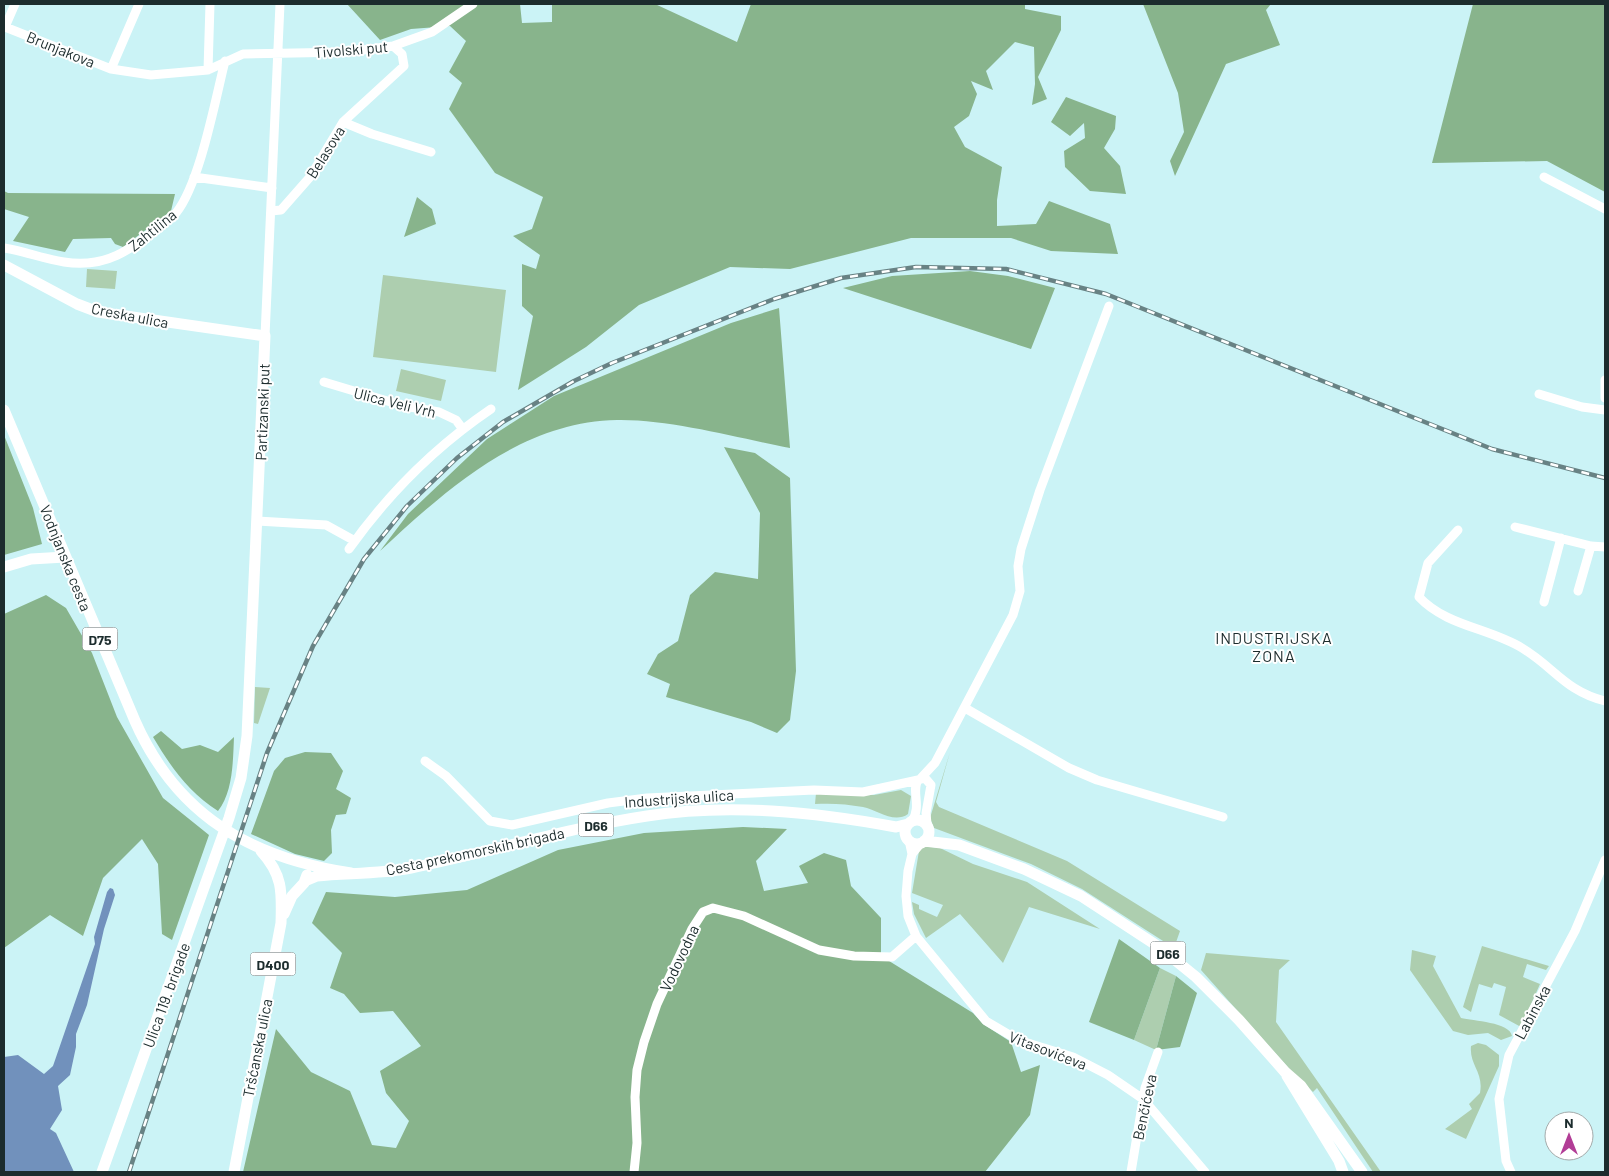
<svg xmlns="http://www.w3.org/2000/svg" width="1609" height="1176" font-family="Barlow,sans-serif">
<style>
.green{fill:#adceaf}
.forest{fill:#88b48c}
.water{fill:#7191bc}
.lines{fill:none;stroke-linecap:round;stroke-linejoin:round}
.minor{stroke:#fff;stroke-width:9}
.major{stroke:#fff;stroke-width:11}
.rail-casing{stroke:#688284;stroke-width:4.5}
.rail{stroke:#fff;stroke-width:2.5;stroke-dasharray:8;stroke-linecap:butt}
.labels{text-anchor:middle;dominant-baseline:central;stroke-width:4;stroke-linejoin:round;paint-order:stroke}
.shield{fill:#fff;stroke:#606b6c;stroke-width:1}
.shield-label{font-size:14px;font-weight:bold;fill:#1c2c2d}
.street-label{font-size:15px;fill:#1c2c2d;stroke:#fff}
.neighbourhood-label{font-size:16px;letter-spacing:1px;fill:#1c2c2d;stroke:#fff}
</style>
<rect width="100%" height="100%" fill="#cbf3f6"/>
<path class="green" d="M87 269 117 271 115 289 86 287Z
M383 275 506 290 496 372 373 357Z
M401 369 446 380 441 401 396 391Z
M255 687 270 688 258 724 254 723Z
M950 752 936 802 939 807 1067 861 1180 931 1174 948 1082 889 1031 864 934 828 930 818Z
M901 790 911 796 908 814C894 824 877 810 863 807 847 804 831 803 815 804L816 793 874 795Z
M923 846 940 848 973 864 1027 882 1100 929 1029 907 1003 963 960 914 926 938 914 914 912 902 919 905V909L937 917 943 905 912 893 919 851Z
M1482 946 1549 966 1546 970 1527 964 1523 977 1540 984 1521 1027 1499 1015 1506 987 1494 983 1492 988 1479 984 1471 1012 1463 1007Z
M1412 950 1436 956 1433 966 1461 1018C1473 1021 1510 1022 1512 1036L1501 1040 1488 1033 1468 1035 1453 1031 1410 970Z
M1206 953 1290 960 1279 970 1276 1022 1381 1172H1373L1317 1088 1313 1092 1293 1073 1201 970Z
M1160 968 1176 976 1156 1050 1134 1040Z
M1478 1043 1486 1045 1499 1055V1066L1466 1139 1445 1129 1472 1109 1469 1104 1480 1093C1484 1072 1469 1065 1471 1046Z"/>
<path class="forest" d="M347 4H520L522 23 552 22V4H655L737 42 751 4H1025V9L1061 16V30L1038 77 1047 99 1032 105 1035 84 1034 47 1015 42 986 71 993 90 971 81 977 94 969 116 954 127 965 147 1002 167 997 200V226L1036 224 1049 201 1110 224 1118 254 1051 251 1011 238H911L790 269 730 267 639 305 586 347 518 390 533 316 522 306V264L536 269 540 255 513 236 532 229 543 197 495 173 449 109 462 83 449 72 466 41 450 26 411 29 380 40Z
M1143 4H1271L1266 10 1280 45 1226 64 1175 176 1170 161 1184 132 1178 93Z
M1473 4H1605V192L1547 161 1432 163Z
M1066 97 1116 116 1115 129 1104 148 1120 166 1126 194 1090 191 1065 167 1064 151 1085 138 1084 123 1070 136 1051 122Z
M4 191 8 193 175 194 171 211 123 247 115 244 111 238 73 239 65 252 13 241 29 217 4 209Z
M417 197 432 209 436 224 404 237Z
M970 271 1008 276 1055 288 1031 349 843 288 892 276Z
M779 308 790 448C738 438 670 419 617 420 520 422 447 489 380 551L408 514 487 439 554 396 731 323Z
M4 435 33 508 42 544 4 555Z
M724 447 755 453 790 478 796 671 790 720 777 733 751 722 666 697 670 684 647 674 658 654 678 641 690 595 715 572 758 579 760 513Z
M46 595 66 608 92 653 117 717 163 798 209 835 172 940 162 934 158 864 142 839 103 878 83 936 50 915 4 948V614Z
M161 731 182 749 200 745 218 752 234 737C233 761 233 792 218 811 188 792 171 767 153 737Z
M305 752 331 753 343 771 336 789 351 798 346 814 336 815 331 830 332 853 324 861 295 854 251 834 274 771 285 758Z
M743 827 787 829 756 861 764 891 808 883 799 866 824 853 846 860 851 886 881 918V956L973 1013 983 1024 1011 1042 1021 1072 1040 1065 1030 1115 985 1172H243L276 1029 311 1072 350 1091 372 1145 396 1148 409 1121 386 1093 380 1071 421 1046 393 1011 360 1013 344 994 330 988 342 953 312 923 326 892 395 897 467 890 558 850 644 833Z
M1119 939 1160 968 1134 1040 1089 1022Z
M1176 976 1197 993 1180 1047 1156 1050Z"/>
<path class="water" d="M110 888 113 889 115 895 104 929 87 1005 76 1034V1047L70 1075 58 1086 62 1110 50 1129 56 1133 74 1172H4V1057L18 1055 44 1074 53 1066 95 944 94 937 107 892Z"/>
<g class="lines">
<path class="minor" d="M15 4 5 27 111 69 151 75 208 70 243 54 348 52 393 46 432 32 473 4
M111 69 139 4
M208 70 210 4
M343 122 372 134 431 152
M194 177 272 188
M1544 177 1605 209
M271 211 281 210 310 177 343 122 404 66 402 54 393 46
M4 248C24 251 44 259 64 262 115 270 139 241 176 213 200 183 215 101 225 61
M265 336 280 4
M1605 380V398
M324 382 404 406 439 412 456 420 462 428
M1539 394 1582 407 1605 410
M257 521 326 525 355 541
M1515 527 1591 546 1605 547
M1458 530 1428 563 1419 597C1446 626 1489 628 1522 648 1554 667 1565 691 1605 701
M349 549C388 494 435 447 491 409
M1578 591 1591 546
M1544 602 1561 538
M965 708 1069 768 1097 780 1223 817
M425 761 446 776 490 821 512 825 608 803 647 798 814 790 863 792 918 780
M921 778 935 763 1013 615 1020 591 1018 566 1021 549 1040 490 1109 306
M912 821C922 806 911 791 918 780L925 778 931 785 926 813 927 824
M909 840 912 854
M921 843 912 854 908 871 906 896 908 916 916 936 986 1021 1018 1040 1073 1057 1108 1075 1143 1099 1205 1172
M634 1172 637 1143 635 1097 637 1070 644 1042 657 1004 692 929 703 912 713 908 744 916 819 950 854 956 892 957 916 936
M1131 1172 1145 1088 1158 1052
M1511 1172 1506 1161 1499 1099 1509 1055 1575 931 1605 860"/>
<path class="major" d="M4 265 77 304 98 312 265 336 247 736 241 778 229 818 102 1172
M4 410 135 721C177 816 251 858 351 873
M4 567 31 559 65 557
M905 832a12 12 0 1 1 24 0a12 12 0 1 1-24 0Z
M924 841 959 845 1024 869 1081 896 1159 947 1196 977 1239 1020 1285 1072 1301 1086 1362 1172
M305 881 317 876C348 873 380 874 411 868 490 852 567 828 647 816 729 803 815 812 896 827L908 824
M284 914 292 896 304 883 307 875
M1287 1076 1339 1161 1343 1172
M234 1172 281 923C282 892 283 875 261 851"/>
<g class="rail-casing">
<path id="rail" d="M129 1172 267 753 313 646 364 559 407 506 457 458 503 422 574 381 612 363 774 299 841 278 916 267 1006 269 1106 294 1492 449 1605 478"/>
</g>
<use href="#rail" class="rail"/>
</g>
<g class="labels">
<g class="shield">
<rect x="82.5" y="627.5" width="35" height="23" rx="4"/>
<rect x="578.5" y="813.5" width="35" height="23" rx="4"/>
<rect x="1150.5" y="941.5" width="35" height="23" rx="4"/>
<rect x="250.5" y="952.5" width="45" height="23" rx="4"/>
</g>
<g class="shield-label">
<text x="100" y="639">D75</text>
<text x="596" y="825">D66</text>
<text x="1168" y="953">D66</text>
<text x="273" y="964">D400</text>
</g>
<g class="street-label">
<text transform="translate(61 49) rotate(22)">Brunjakova</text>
<text transform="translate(351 49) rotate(-5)">Tivolski put</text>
<text transform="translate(325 152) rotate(-58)">Belasova</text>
<text transform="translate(152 230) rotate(-39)">Zahtilina</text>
<text transform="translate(130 315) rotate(11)">Creska ulica</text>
<text transform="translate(395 402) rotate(14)">Ulica Veli Vrh</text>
<text transform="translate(262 412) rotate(-88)">Partizanski put</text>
<text transform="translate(66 558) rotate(68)">Vodnjanska cesta</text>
<text transform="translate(679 798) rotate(-4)">Industrijska ulica</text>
<text transform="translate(475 851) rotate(-12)">Cesta prekomorskih brigada</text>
<text transform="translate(679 958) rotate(-65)">Vodovodna</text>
<text transform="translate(166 995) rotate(-70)">Ulica 119. brigade</text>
<text transform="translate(1532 1012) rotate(-62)">Labinska</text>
<text transform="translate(257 1048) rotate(-79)">Tršćanska ulica</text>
<text transform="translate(1048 1050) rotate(21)">Vitasovićeva</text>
<text transform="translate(1144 1107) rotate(-78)">Benčićeva</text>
</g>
<g class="neighbourhood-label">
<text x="1274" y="637">INDUSTRIJSKA<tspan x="1274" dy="18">ZONA</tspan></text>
</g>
</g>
<rect width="1609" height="1176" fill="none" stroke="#1c2c2d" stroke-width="10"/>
<g transform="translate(1569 1136)"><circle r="24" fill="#ffffff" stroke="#a4abab"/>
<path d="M0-4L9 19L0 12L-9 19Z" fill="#b23d96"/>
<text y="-8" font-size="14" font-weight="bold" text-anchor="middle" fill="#1c2c2d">N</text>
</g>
</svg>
